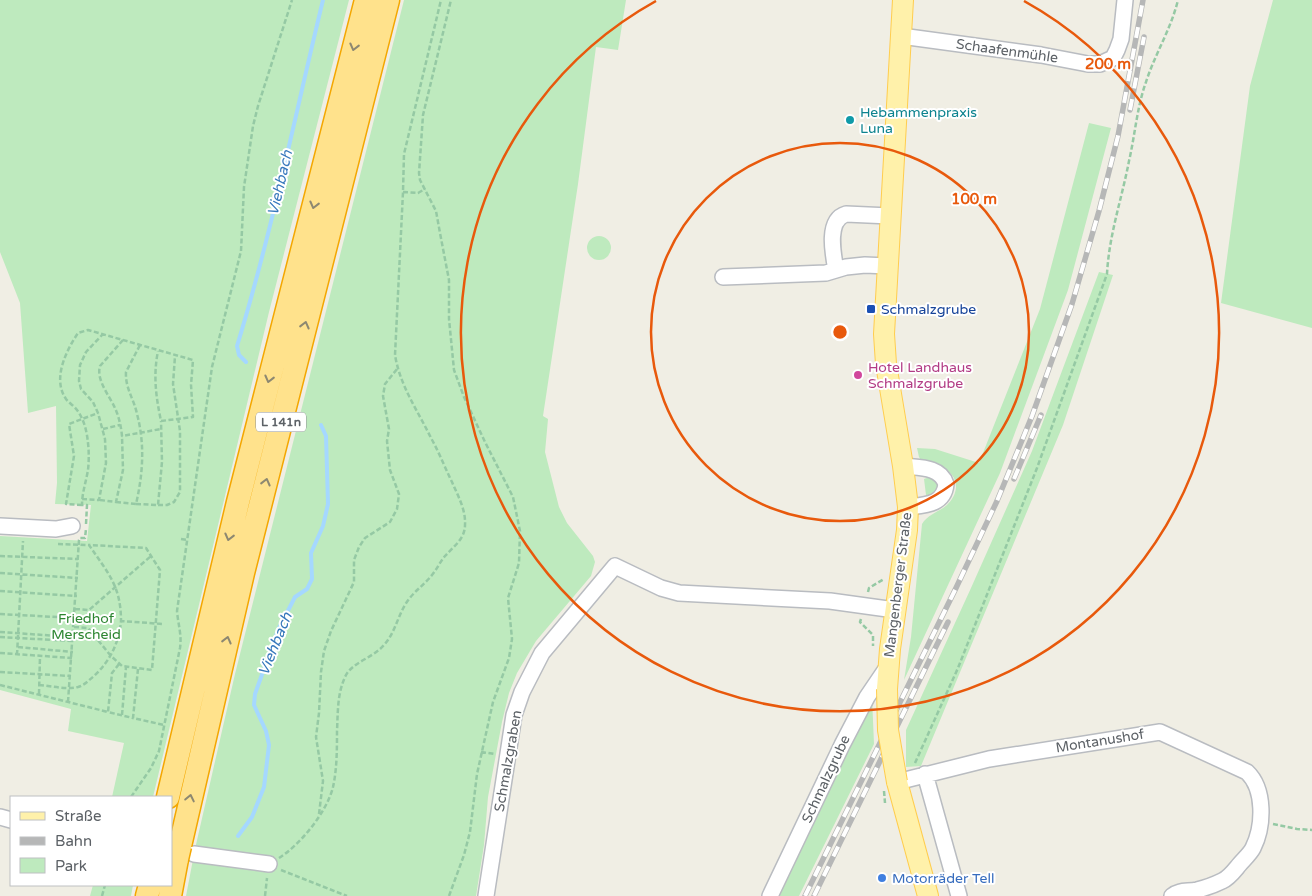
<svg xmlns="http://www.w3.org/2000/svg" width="1312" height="896" font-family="'Varela Round',sans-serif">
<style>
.green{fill:#beeabe}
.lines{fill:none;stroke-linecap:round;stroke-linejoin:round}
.stream{stroke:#a5d8ff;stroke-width:4}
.minor-casing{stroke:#b9bcc1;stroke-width:18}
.major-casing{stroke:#ffcd4e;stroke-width:22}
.highway-casing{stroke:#f4a700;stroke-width:25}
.path{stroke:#95c9a4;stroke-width:2.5;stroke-dasharray:5 2.5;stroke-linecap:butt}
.minor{stroke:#fff;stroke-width:15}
.major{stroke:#fff1aa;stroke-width:20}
.highway{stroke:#ffe28c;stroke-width:22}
.rail-casing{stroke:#b6b7b7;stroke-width:5.5}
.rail{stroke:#fff;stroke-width:4;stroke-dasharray:11;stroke-linecap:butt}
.major-bridge-casing{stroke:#ffcd4e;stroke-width:22;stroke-linecap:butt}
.highway-bridge-casing{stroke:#f4a700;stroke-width:25;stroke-linecap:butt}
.path-bridge{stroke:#95c9a4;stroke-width:2.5;stroke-dasharray:5 2.5;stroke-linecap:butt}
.major-bridge{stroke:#fff1aa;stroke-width:20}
.highway-bridge{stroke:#ffe28c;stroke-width:22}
.oneway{stroke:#8d8871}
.ring{fill:none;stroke:#e8590c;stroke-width:2.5}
.culture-dot{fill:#0f9aa8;stroke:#fff;stroke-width:2}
.transit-dot{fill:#1a4fb4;stroke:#fff;stroke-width:2}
.hotel-dot{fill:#d1479c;stroke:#fff;stroke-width:2}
.shop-dot{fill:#3f7fe0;stroke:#fff;stroke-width:2}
.labels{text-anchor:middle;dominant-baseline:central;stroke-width:4;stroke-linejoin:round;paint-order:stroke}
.shield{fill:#fff;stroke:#8d9094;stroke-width:1}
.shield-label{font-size:12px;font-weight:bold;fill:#5c6166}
.street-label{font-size:14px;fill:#5c6166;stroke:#fff}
.culture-label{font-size:14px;fill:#0d838f;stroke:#fff;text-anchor:start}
.transit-label{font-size:14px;fill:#164399;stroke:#fff;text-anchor:start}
.hotel-label{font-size:14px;fill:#b23c85;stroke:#fff;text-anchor:start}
.park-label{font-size:14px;fill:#2c8530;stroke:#fff}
.shop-label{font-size:14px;fill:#366cbe;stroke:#fff;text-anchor:start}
.water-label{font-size:15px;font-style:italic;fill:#3778bc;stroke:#fff}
.centre{fill:#e8590c;stroke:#fff;stroke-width:2.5}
.ring-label{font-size:15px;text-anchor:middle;font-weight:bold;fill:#e8590c;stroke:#fff;stroke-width:4;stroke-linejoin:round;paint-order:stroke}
</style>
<rect width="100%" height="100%" fill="#f0eee4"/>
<path class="green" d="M0 0H349L269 312 153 797H112L124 743 68 731 71 709 0 690V536L87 541 91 505 55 504 57 483 56 406 28 413 20 303 0 252Z
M404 0H626L618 50 596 47 578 184 543 416 548 419 545 452 559 507 567 523 593 556 595 562 591 576 536 641 517 673 509 693 502 722 488 797 484 845 476 896H186L195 849 235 674Z
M1273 0H1312V328L1221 303 1250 86Z
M1089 123 1111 128 1068 290 1000 473 904 680 911 637 922 524C928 514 939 512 947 505 952 500 955 495 956 488 957 469 936 465 922 462L919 457 917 448 935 449 979 463 1040 309Z
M587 248a12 12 0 1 1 24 0a12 12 0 1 1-24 0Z
M1099 272 1113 275 1063 425 921 766 906 767V730L971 588 1032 451Z
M929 477H933L939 483 938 492 929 496 926 495 924 479Z
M872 697 874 744 799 896H775Z
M93 885H133L131 896H90Z"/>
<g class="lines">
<path class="stream" d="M246 362 239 355 237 346C272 232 295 115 323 0
M238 836 252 817 264 787 269 745 266 731 254 705 255 694 278 630 295 597 307 589 312 579 311 553 323 526 328 504 326 436 321 425"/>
<g class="minor-casing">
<path id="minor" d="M901 36 1041 55 1088 64H1100L1113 58 1117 50 1121 39 1125 0
M836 270C833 254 826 220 846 214L890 216
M723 277 826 273 846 267 865 265 887 266
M903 466C919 468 940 466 946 484 944 505 925 505 908 507
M0 526 56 529 72 526
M925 774 959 896
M897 782 989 759 1160 732 1247 772C1265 789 1264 826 1253 848 1250 854 1243 860 1239 865 1234 871 1229 878 1222 881 1214 885 1205 888 1197 890 1187 892 1179 890 1172 896
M0 817 11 820
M194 854 269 864
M486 896 514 715 522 692 542 653 615 566 661 588 679 593 830 601 895 610
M770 896 842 745 867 697 888 666"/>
</g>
<g class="major-casing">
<path id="major" d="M887 689 890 649 907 530 908 507 903 466 886 364 884 334 903 0
M897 782 928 896"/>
</g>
<g class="highway-casing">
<path id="highway" d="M168 797 238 502 366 0
M180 846 243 573 388 0
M147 896 150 885
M170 896 177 859"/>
</g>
<path class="path" d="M403 192 418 193 425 189
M123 340 100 366C96 380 109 395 115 408 119 417 121 426 122 436L161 429
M103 429 120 425
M82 499 99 500 106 463 105 439 98 413 93 402 81 389 79 381 80 365 86 352 103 334
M100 500 116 502 123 470 122 436
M116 502 136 504C143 474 145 444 137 414 134 399 125 388 126 372L140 345
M136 504 158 505 162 462 161 421
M82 505 66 504 74 456 69 424 98 413
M158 505H167L174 502 180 492V431L173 384 175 356
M86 524 87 505H82C82 493 86 482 88 470 89 461 89 452 88 443 87 432 84 419 77 410 74 406 69 403 66 399 52 379 66 351 78 333L88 330 193 360 191 385 193 417 161 421C156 397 153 376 158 351
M181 539 187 540
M58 544 89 545C108 573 121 586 121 621
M0 556 78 559
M0 573 78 578
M0 591 77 596
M868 592 869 588 884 579
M75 609 89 610 151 556
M0 614 75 618
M861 619 860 622 873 635V646
M74 627 88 628 111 656 122 666 152 670 160 570 146 548 89 545
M0 632 73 637
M0 637 73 641
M18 647 73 652
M0 653 72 658
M17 655 23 541
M119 664 112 673 108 712 133 718
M138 669 133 718 164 725
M0 672 71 676
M0 685 108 712
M39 685C52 686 66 690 78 687 85 685 89 680 94 676 110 661 119 643 121 621L163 624
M39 694 40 656
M68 702 79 540 80 538H85L86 529
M122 715 126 667
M481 752 495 754
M915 763 958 668 1037 468 1107 274C1109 235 1122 198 1129 161 1135 135 1137 107 1146 82 1155 54 1171 29 1178 0
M131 797 151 768 159 751 180 648C182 635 178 624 177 611L212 367 241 251 244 187 253 126 258 106 292 0
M319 814 323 781 316 737 319 713 321 672 324 651 331 631 354 582V560L359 547 365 538 390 522 397 509 399 494 390 470 387 441 389 429 383 396 385 384 397 369
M1273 824 1297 829 1312 830
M279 858C300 845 327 812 333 787 337 769 337 749 337 731 338 712 337 693 346 675 353 662 373 658 384 645 396 632 398 613 409 599 416 590 425 584 432 575 437 569 440 562 445 556 453 547 465 539 465 525 466 510 458 496 452 482 445 468 439 452 431 438 418 411 400 386 395 355L403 192 404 154 441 0
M281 870 347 896
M102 896 105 885
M265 896 267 878
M449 896 464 855 470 832 477 774 493 702 509 658 512 639 508 598 519 563 520 531 513 497 485 442 464 397 454 370 449 319V280L440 233 436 211 420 180 419 173 423 115 451 0"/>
<use href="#minor" class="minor"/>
<use href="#major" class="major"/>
<use href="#highway" class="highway"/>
<g class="rail-casing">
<path id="rail" d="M1130 110 1144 37
M1014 479 1041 415
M805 896 956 588 997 501 1032 416 1072 304 1099 211 1118 136 1143 0
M814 896 948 622"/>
</g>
<use href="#rail" class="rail"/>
<g class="major-bridge-casing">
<path id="major-bridge" d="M887 689 888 730 897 782"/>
</g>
<g class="highway-bridge-casing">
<path id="highway-bridge" d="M177 859 180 846"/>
</g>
<path class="path-bridge" d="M884 791 885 803"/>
<use href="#major-bridge" class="major-bridge"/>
<use href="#highway-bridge" class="highway-bridge"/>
</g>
<defs><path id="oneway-chevron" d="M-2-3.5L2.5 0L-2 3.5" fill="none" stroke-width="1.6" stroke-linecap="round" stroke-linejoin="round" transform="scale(1.25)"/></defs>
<g class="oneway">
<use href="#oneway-chevron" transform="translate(354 47) rotate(104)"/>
<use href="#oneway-chevron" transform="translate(314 205) rotate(104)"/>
<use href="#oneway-chevron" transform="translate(305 325) rotate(-76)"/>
<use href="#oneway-chevron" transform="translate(269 379) rotate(104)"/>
<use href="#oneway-chevron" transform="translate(266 482) rotate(-76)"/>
<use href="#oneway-chevron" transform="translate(229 537) rotate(104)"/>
<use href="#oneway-chevron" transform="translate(227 640) rotate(-76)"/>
<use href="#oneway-chevron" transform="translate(190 798) rotate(-78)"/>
</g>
<g class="ring">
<circle cx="840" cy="332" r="189"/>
<path d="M1024 1A379 379 0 1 1 656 1"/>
</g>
<circle class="culture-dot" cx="850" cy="120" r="5"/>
<rect class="transit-dot" x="866" y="304" width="10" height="10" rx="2.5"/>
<circle class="hotel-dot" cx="858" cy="375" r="5"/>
<circle class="shop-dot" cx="882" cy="878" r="5"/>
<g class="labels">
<rect class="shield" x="256" y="412.5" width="50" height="19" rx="4"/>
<g class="shield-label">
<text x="281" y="422">L 141n</text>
</g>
<g class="street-label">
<text transform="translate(1007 51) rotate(8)">Schaafenmühle</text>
<text transform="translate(898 585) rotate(-83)">Mangenberger Straße</text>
<text transform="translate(1100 741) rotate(-9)">Montanushof</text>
<text transform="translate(508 761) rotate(-80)">Schmalzgraben</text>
<text transform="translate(826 779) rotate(-65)">Schmalzgrube</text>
</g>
<g class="culture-label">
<text x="860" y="112">Hebammenpraxis<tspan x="860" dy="16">Luna</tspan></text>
</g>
<g class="transit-label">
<text x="881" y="309">Schmalzgrube</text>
</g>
<g class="hotel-label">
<text x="868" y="367">Hotel Landhaus<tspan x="868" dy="16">Schmalzgrube</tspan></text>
</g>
<g class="park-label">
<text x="86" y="618">Friedhof<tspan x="86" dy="16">Merscheid</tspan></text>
</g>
<g class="shop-label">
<text x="892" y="878">Motorräder Tell</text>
</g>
<g class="water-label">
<text transform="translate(280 183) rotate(-77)">Viehbach</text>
<text transform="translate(275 644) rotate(-68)">Viehbach</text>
</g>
</g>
<circle cx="840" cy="332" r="8" class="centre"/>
<g class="ring-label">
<text x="1108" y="69">200 m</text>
<text x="974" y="204">100 m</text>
</g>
<rect x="10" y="796" width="162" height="90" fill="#ffffff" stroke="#bec0c2"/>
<rect x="20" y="812" width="25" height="8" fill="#fff1aa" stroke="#bec0c2"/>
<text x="55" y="821" font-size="15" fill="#5c6166">Straße</text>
<rect x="20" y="837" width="25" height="8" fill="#b6b7b7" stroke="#bec0c2"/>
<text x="55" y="846" font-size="15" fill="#5c6166">Bahn</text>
<rect x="20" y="858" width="25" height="15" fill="#beeabe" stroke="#bec0c2"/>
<text x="55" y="871" font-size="15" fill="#5c6166">Park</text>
</svg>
